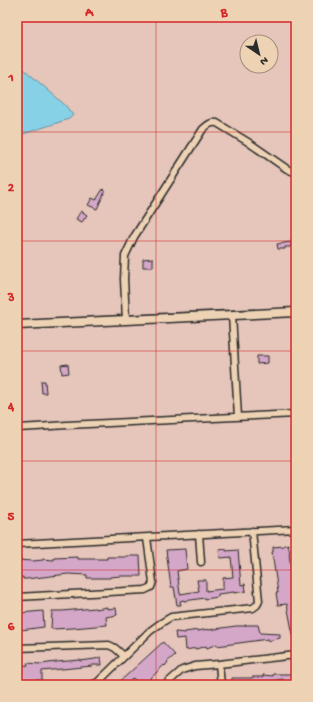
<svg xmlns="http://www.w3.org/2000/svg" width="313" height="702" font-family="'Gochi Hand',sans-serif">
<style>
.water{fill:#87d1e7;stroke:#628f9c}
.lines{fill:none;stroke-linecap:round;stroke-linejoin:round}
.stream{stroke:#628f9c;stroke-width:1.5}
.building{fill:#d4a6c8;stroke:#2b2b2b}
.street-casing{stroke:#2b2b2b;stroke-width:9}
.secondary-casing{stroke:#2b2b2b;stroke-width:11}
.street{stroke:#edd2b4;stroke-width:6}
.secondary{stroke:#edd2b4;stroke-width:8}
.grid{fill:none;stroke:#d62828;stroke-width:1;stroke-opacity:0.55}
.neatline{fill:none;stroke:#d62828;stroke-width:1.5}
.grid-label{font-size:13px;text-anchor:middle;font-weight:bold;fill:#d62828}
</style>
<rect width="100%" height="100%" fill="#e6c5ba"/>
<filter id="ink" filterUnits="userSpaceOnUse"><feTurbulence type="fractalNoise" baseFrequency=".025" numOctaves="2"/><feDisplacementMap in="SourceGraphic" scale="8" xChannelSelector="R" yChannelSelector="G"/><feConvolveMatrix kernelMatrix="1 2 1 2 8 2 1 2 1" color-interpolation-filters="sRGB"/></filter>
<g filter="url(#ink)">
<path class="water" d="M17 63 65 105 73 115 69 119 17 136Z"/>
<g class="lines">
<path class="stream" d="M84 17C91 25 99 22 108 19L109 17"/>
</g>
<path class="building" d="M103 189 105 191 97 209 88 205 92 198 96 200Z
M81 211 87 215 82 222 76 219Z
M291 242V247H285V249H278L277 244Z
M153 258V267H143V259Z
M257 356H268V363L257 364Z
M68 364 69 373 62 374 61 365Z
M41 381H45L46 393H42Z
M288 544 290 553H289L291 570H292L294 587 296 593V641H294L287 604 278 605 276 593H278L272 552H273V547L284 546V545Z
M185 549 187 569 177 571 180 594 199 591 197 580H206V591L223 589V578L233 577 231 557 220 558 219 550 226 549V551L238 550 241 585 245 584 246 591 234 593V592L218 594V597L205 599V598L184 601V600L180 601 181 605H177L174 587H171L166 550Z
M126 556H140L141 576H121L110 577V578H87V575L68 574 26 579H23V577L17 578V560L33 561 43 560V559L54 560V558L78 557V559H107V557H126Z
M107 607V609L116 608 117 615 106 617 107 625 73 628 52 629V628H51L52 611H62L95 608 96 609Z
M43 611 44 627 21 630 20 613Z
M245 625H258L260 633 280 634V638L268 641V639L217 646V644L207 648 206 646 196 649V648L186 650 185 638 176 639 175 632 185 633V632L198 630V631L208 629V630L236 626H245Z
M163 642 175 655 167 662H168L165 666 164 665 150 679 143 685H140L133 678 126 685H116Z
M101 657 102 665H91L92 666 42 671V680L17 681V663L28 666 27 663 41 664 56 662 80 660V661L95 659Z
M273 674H296V685H285L283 679 253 684V683L232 685V678H252V677H263V675L273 676Z"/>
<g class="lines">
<g class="street-casing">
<path id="street" d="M232 315 238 417
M126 320 124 279 125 256 134 237 203 129C208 125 210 122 217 123L248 142 287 169 296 173
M17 428 36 427 67 425 296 414
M199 534 201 562
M17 544C110 539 203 534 296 529
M17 597 145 590 151 587 153 582 147 538
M17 648 109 645 115 648 124 656
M219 664 221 685
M92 685 98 682 150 631 161 623 171 617 253 608 257 605 259 601 252 531
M165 685 182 670 195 666 219 664 296 655"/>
</g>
<g class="secondary-casing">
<path id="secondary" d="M17 325 296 312"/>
</g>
<use href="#street" class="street"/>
<use href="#secondary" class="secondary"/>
</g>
</g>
<path class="grid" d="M156 17V685M17 132H296M17 241H296M17 351H296M17 461H296M17 570H296"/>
<rect width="313" height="702" fill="none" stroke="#edd2b4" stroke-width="44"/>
<g transform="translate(259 54) rotate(145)"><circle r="19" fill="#edd2b4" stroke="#9f8f7d"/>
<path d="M0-3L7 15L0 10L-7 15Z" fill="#2b2b2b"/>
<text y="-6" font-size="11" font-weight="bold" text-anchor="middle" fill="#2b2b2b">N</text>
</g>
<rect x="22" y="22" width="269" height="658" class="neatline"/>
<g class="grid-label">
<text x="89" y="16">A</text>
<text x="224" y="16">B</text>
<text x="11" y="81">1</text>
<text x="11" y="191">2</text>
<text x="11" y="301">3</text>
<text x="11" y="410">4</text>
<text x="11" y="520">5</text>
<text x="11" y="630">6</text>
</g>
</svg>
